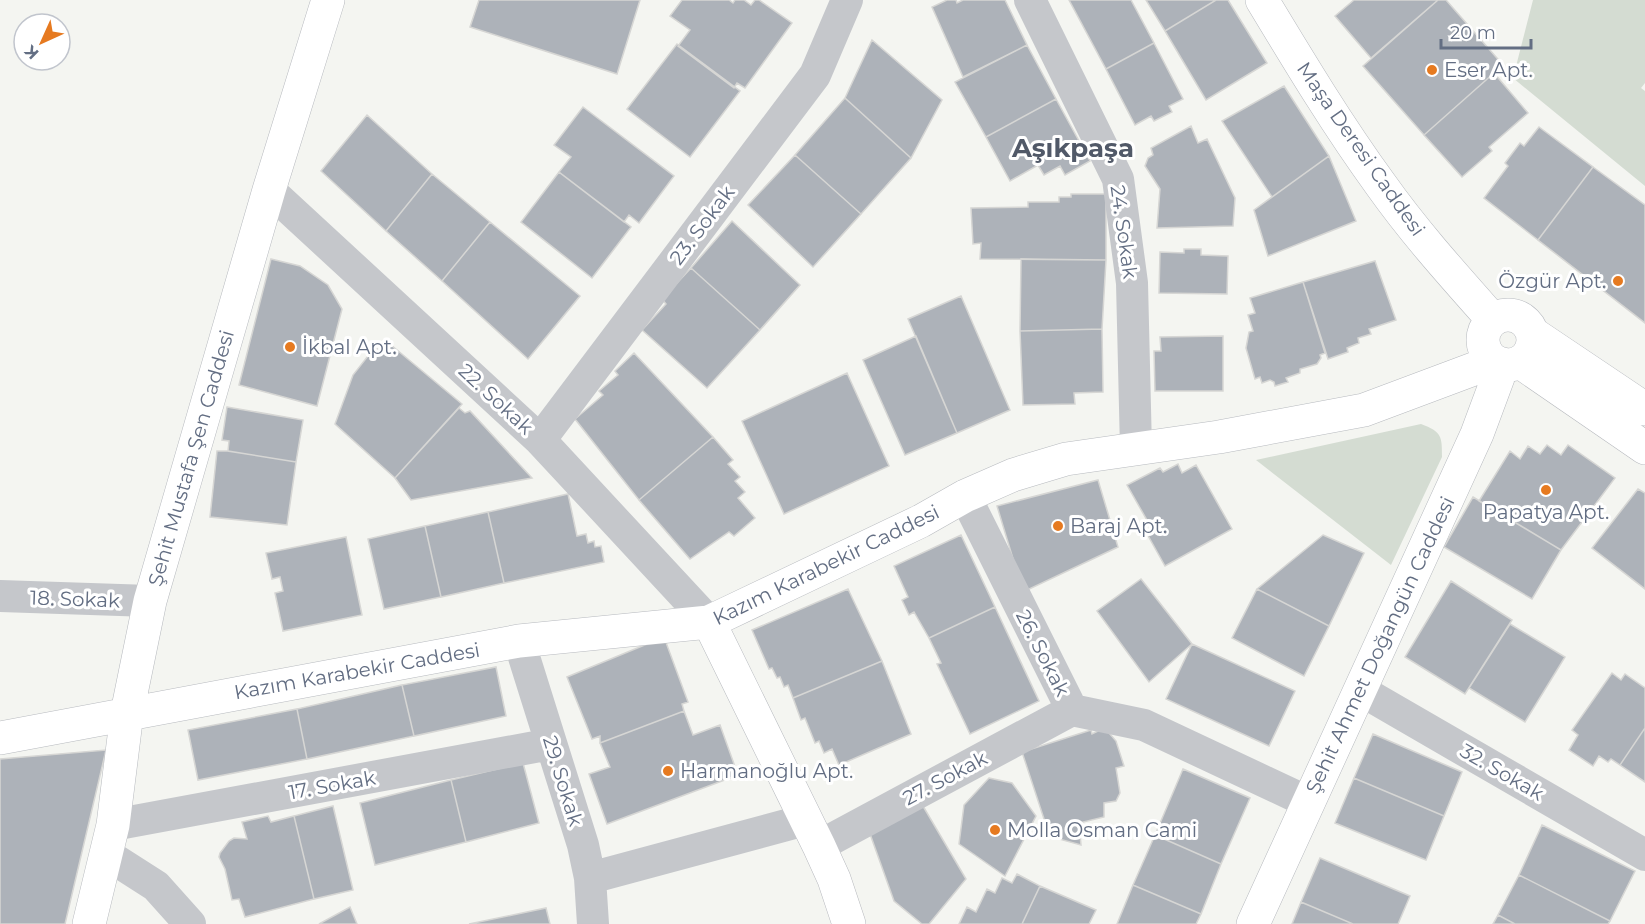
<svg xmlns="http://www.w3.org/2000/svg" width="1645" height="924" font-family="Montserrat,sans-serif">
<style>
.green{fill:#d4dcd2}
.building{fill:#adb2b9;stroke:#d6d6d4;stroke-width:1.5}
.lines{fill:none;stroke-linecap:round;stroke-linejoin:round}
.secondary-casing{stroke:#b7babf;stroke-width:34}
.street{stroke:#c5c7cb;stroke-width:32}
.secondary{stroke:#fff;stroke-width:33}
.poi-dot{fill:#e67a20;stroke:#fff;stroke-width:2}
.labels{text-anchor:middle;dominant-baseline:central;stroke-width:6;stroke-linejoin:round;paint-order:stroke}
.poi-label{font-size:20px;fill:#636e83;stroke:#fff;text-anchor:start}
.street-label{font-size:20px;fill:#636e83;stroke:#fff}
.district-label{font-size:26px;font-weight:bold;fill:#515968;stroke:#fff}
</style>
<rect width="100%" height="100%" fill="#f4f5f1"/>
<path class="green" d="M1533 0H1645V83L1641 88 1645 91V186L1513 78Z
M1421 424C1442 432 1442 436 1442 457L1391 565 1256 460Z"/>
<path class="building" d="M479 0H640L617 74 470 27Z
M682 0H729L733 3 735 0H744L751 5 755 0H759L792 23 745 88 737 83 734 88 678 46 690 30 670 16Z
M947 0H956L957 3 963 0H1005L1027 45 963 77 932 7Z
M1069 0H1131L1154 43 1106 69Z
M1146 0H1216L1165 31Z
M1216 0H1228L1267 63 1206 100 1165 31Z
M1354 0H1438L1371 58 1335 16Z
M1438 0H1446L1503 65 1424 135 1363 66Z
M872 40 942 100 911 158 845 98Z
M1154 43 1183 99 1169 106 1172 112 1154 121 1151 116 1135 125 1106 69Z
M677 44 740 91 690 157 627 109Z
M1027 45 1056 99 986 137 955 82Z
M1494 73 1528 113 1489 147 1492 151 1462 177 1424 135Z
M1284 86 1329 156 1272 197 1222 121Z
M845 98 911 158 861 214 795 155Z
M1056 99 1090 161 1065 175 1060 166 1044 175 1038 165 1010 181 986 137Z
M583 107 674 176 639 223 629 215 624 222 559 172 571 157 554 145Z
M367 115 432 174 386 231 321 171Z
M1191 126 1198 143 1207 139 1235 198 1233 226 1157 228 1160 189 1145 166 1148 158 1153 155 1151 148Z
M1539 127 1593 167 1538 240 1484 198 1508 166 1505 163 1520 143 1524 146Z
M795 155 861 214 813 267 748 205Z
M1329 156 1356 221 1268 256 1254 210Z
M1593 167 1645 205V323L1538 240Z
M559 172 631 227 592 278 521 222Z
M432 174 490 222 442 281 386 231Z
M1071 194H1106V260L980 259 981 243 973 244 971 208 1028 207V202H1059V197H1071Z
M732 221 800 285 760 330 691 268Z
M490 222 580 296 528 359 442 281Z
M1184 249H1201V255L1228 256 1227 294 1159 293 1160 252 1184 253Z
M271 259 300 266 328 285 342 309 317 406 239 385Z
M1021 259 1106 260 1102 329 1020 331Z
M1375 261 1396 320 1369 329 1371 334 1358 338 1359 343 1347 348 1348 352 1328 359 1303 282Z
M691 268 760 330 707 388 642 330 666 304 662 299Z
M1303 282 1325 353 1320 355 1321 358 1317 364 1300 369V373L1286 378 1288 382 1275 386 1274 382 1270 380 1262 383 1260 377 1255 379 1246 348 1249 332 1253 331 1248 315 1255 313 1250 298Z
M961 296 1010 410 957 433 908 319Z
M1102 329 1103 392 1074 393 1075 404 1023 405 1020 331Z
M916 336 957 433 905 455 863 360Z
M1223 336V391H1155L1154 351H1161L1160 337Z
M391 345 462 404 395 478 335 424 353 375 375 347 383 354Z
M634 353 713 437 639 500 575 419 603 395 599 391 618 375 615 371Z
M847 373 889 466 784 514 742 421Z
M227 407 303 420 296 462 228 451 229 441 222 440Z
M459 408 465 413 470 411 532 478 411 500 395 478Z
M713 437 733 460 728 464 740 477 735 481 745 492 738 498 755 518 734 536 729 532 690 559 639 500Z
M1547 445 1561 455 1568 445 1615 478 1561 550 1479 501 1510 451 1520 459 1528 446 1540 454Z
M217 451H228L296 462 287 525 210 517Z
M1178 464 1182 473 1196 465 1232 529 1165 566 1146 532 1152 529 1127 485 1160 468 1163 472Z
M1098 480 1118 547 1023 592 997 506Z
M1638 489 1645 493V589L1592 548Z
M568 494 577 536 586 534 588 543 594 541 595 547 601 546 604 562 504 583 488 512Z
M1473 497 1561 550 1532 599 1444 547Z
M488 512 504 583 441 597 425 526Z
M425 526 441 597 384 609 368 539Z
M961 535 995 607 929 638 914 612 909 615 902 600 908 597 894 566Z
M1323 535 1364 553 1329 626 1257 589Z
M346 537 362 615 283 631 275 593 283 591 280 577 272 579 266 553Z
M1141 579 1192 644 1149 682 1097 611Z
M1451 581 1512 620 1465 694 1405 657Z
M848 589 882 661 793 698 788 685 784 687 780 677 777 678 772 668 769 669 752 630Z
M1257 589 1329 626 1304 676 1232 638Z
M995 607 1039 701 970 734 937 664 941 663 929 638Z
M1510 624 1565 657 1525 722 1469 688Z
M664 637 688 702 682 704 684 711 600 743V736L592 739 567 677Z
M1192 644 1295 691 1269 746 1166 699Z
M882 661 911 734 839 765 832 749 824 753 819 741 815 743 805 718 801 720 793 698Z
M496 667 506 716 414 736 402 685Z
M1612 673 1621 680 1625 674 1645 688V728L1620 765 1611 759 1608 762 1599 756 1593 766 1569 750 1578 735 1572 730Z
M402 685 414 736 307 759 297 709Z
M297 709 307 759 198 780 188 730Z
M684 711 693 735 720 725 738 775 607 824 589 774 610 767 600 743Z
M1645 728V782L1620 765Z
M1091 730 1092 734 1100 730 1106 731 1110 734 1116 741 1124 766 1116 768 1120 793 1116 801 1104 803V817L1079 823 1081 845 1059 839 1054 825 1047 828 1022 752Z
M1373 734 1462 772 1444 816 1354 778Z
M106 750 65 924H0V759Z
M523 763 539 823 466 842 451 780Z
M1183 769 1250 798 1221 864 1155 835Z
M989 778 1012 783 1036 816 1005 876 959 844 964 805Z
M1354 778 1444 816 1426 860 1335 823Z
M451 780 466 842 375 865 360 803Z
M920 801 966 879 929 924H922L894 901 869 831Z
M333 806 353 890 314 899 294 816Z
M268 816 271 822 294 816 314 899 245 917 239 899 232 900 225 869 219 857 220 853 229 841 234 838 247 839 242 822Z
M1542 825 1635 871 1610 921 1519 875Z
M1155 835 1221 864 1201 914 1133 885Z
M1320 858 1410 896 1398 924H1353L1301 902Z
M1017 874 1040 886 1022 924H959L967 907 976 912 987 889 995 893 1002 878 1012 883Z
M1519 875 1610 921 1608 924H1515L1498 915Z
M1133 885 1201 914 1196 924H1117Z
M1040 886 1096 910 1089 924H1022Z
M1301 902 1353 924H1292Z
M350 907 357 924H319Z
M546 908 550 924H469Z
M1498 915 1515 924H1493Z"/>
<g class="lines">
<g class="secondary-casing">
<path id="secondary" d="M1262 0C1300 63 1338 126 1381 185 1415 233 1454 276 1493 320
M1483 340a25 25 0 1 1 50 0a25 25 0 1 1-50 0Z
M1532 333 1645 409
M1520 362 1645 448
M709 622 819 846 834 879 849 924
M0 738 519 641 709 622 921 521 965 496 1013 475 1066 459 1219 437 1364 410 1495 361
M89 924 113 825 127 713 150 601 269 190 328 0
M1253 924 1477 434 1503 364"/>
</g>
<path class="street" d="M1030 0 1118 179 1132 283 1136 449
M269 190 540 440 709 622
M540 440 815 75 847 0
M965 496 1072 710 1144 725 1308 802
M0 596 150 601
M519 641 583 845 590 878 593 924
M1360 690 1645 855
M113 825 551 744
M819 846 1072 710
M106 854 156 886 190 924
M590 878 805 820"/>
<use href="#secondary" class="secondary"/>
</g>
<g class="poi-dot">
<circle cx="1432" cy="70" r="6"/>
<circle cx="1618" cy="281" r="6"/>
<circle cx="290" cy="347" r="6"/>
<circle cx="1546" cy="490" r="6"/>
<circle cx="1058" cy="526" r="6"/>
<circle cx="668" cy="771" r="6"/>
<circle cx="995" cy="830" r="6"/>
</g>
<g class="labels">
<g class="poi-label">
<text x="1444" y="70">Eser Apt.</text>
<text x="1606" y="281" text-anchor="end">Özgür Apt.</text>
<text x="302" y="347">İkbal Apt.</text>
<text x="1546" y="512" text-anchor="middle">Papatya Apt.</text>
<text x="1070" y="526">Baraj Apt.</text>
<text x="680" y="771">Harmanoğlu Apt.</text>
<text x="1007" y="830">Molla Osman Cami</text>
</g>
<g class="street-label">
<text transform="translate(1361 149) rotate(55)">Maşa Deresi Caddesi</text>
<text transform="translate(702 225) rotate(-53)">23. Sokak</text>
<text transform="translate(1124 232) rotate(82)">24. Sokak</text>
<text transform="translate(496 399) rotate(43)">22. Sokak</text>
<text transform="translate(191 458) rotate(-74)">Şehit Mustafa Şen Caddesi</text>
<text transform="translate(826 565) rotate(-26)">Kazım Karabekir Caddesi</text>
<text transform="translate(75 599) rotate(2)">18. Sokak</text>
<text transform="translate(1380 645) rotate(-65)">Şehit Ahmet Doğangün Caddesi</text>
<text transform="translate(1043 653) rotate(63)">26. Sokak</text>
<text transform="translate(357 671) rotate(-10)">Kazım Karabekir Caddesi</text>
<text transform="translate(1502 772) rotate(30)">32. Sokak</text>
<text transform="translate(945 778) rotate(-28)">27. Sokak</text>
<text transform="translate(563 781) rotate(73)">29. Sokak</text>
<text transform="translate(332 785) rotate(-10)">17. Sokak</text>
</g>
<g class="district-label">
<text x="1073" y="148">Aşıkpaşa</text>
</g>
</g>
<g transform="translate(42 42) rotate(225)"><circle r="28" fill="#ffffff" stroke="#c1c5cd" stroke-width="1.5"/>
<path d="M0-4.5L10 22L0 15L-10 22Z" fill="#e67a20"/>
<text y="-9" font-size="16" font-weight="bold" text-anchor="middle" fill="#636e83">K</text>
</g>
<path d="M1441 39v9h90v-9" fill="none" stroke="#636e83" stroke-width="3"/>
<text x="1450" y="39" font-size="18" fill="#636e83" stroke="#ffffff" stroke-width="4.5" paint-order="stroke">20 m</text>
</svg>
